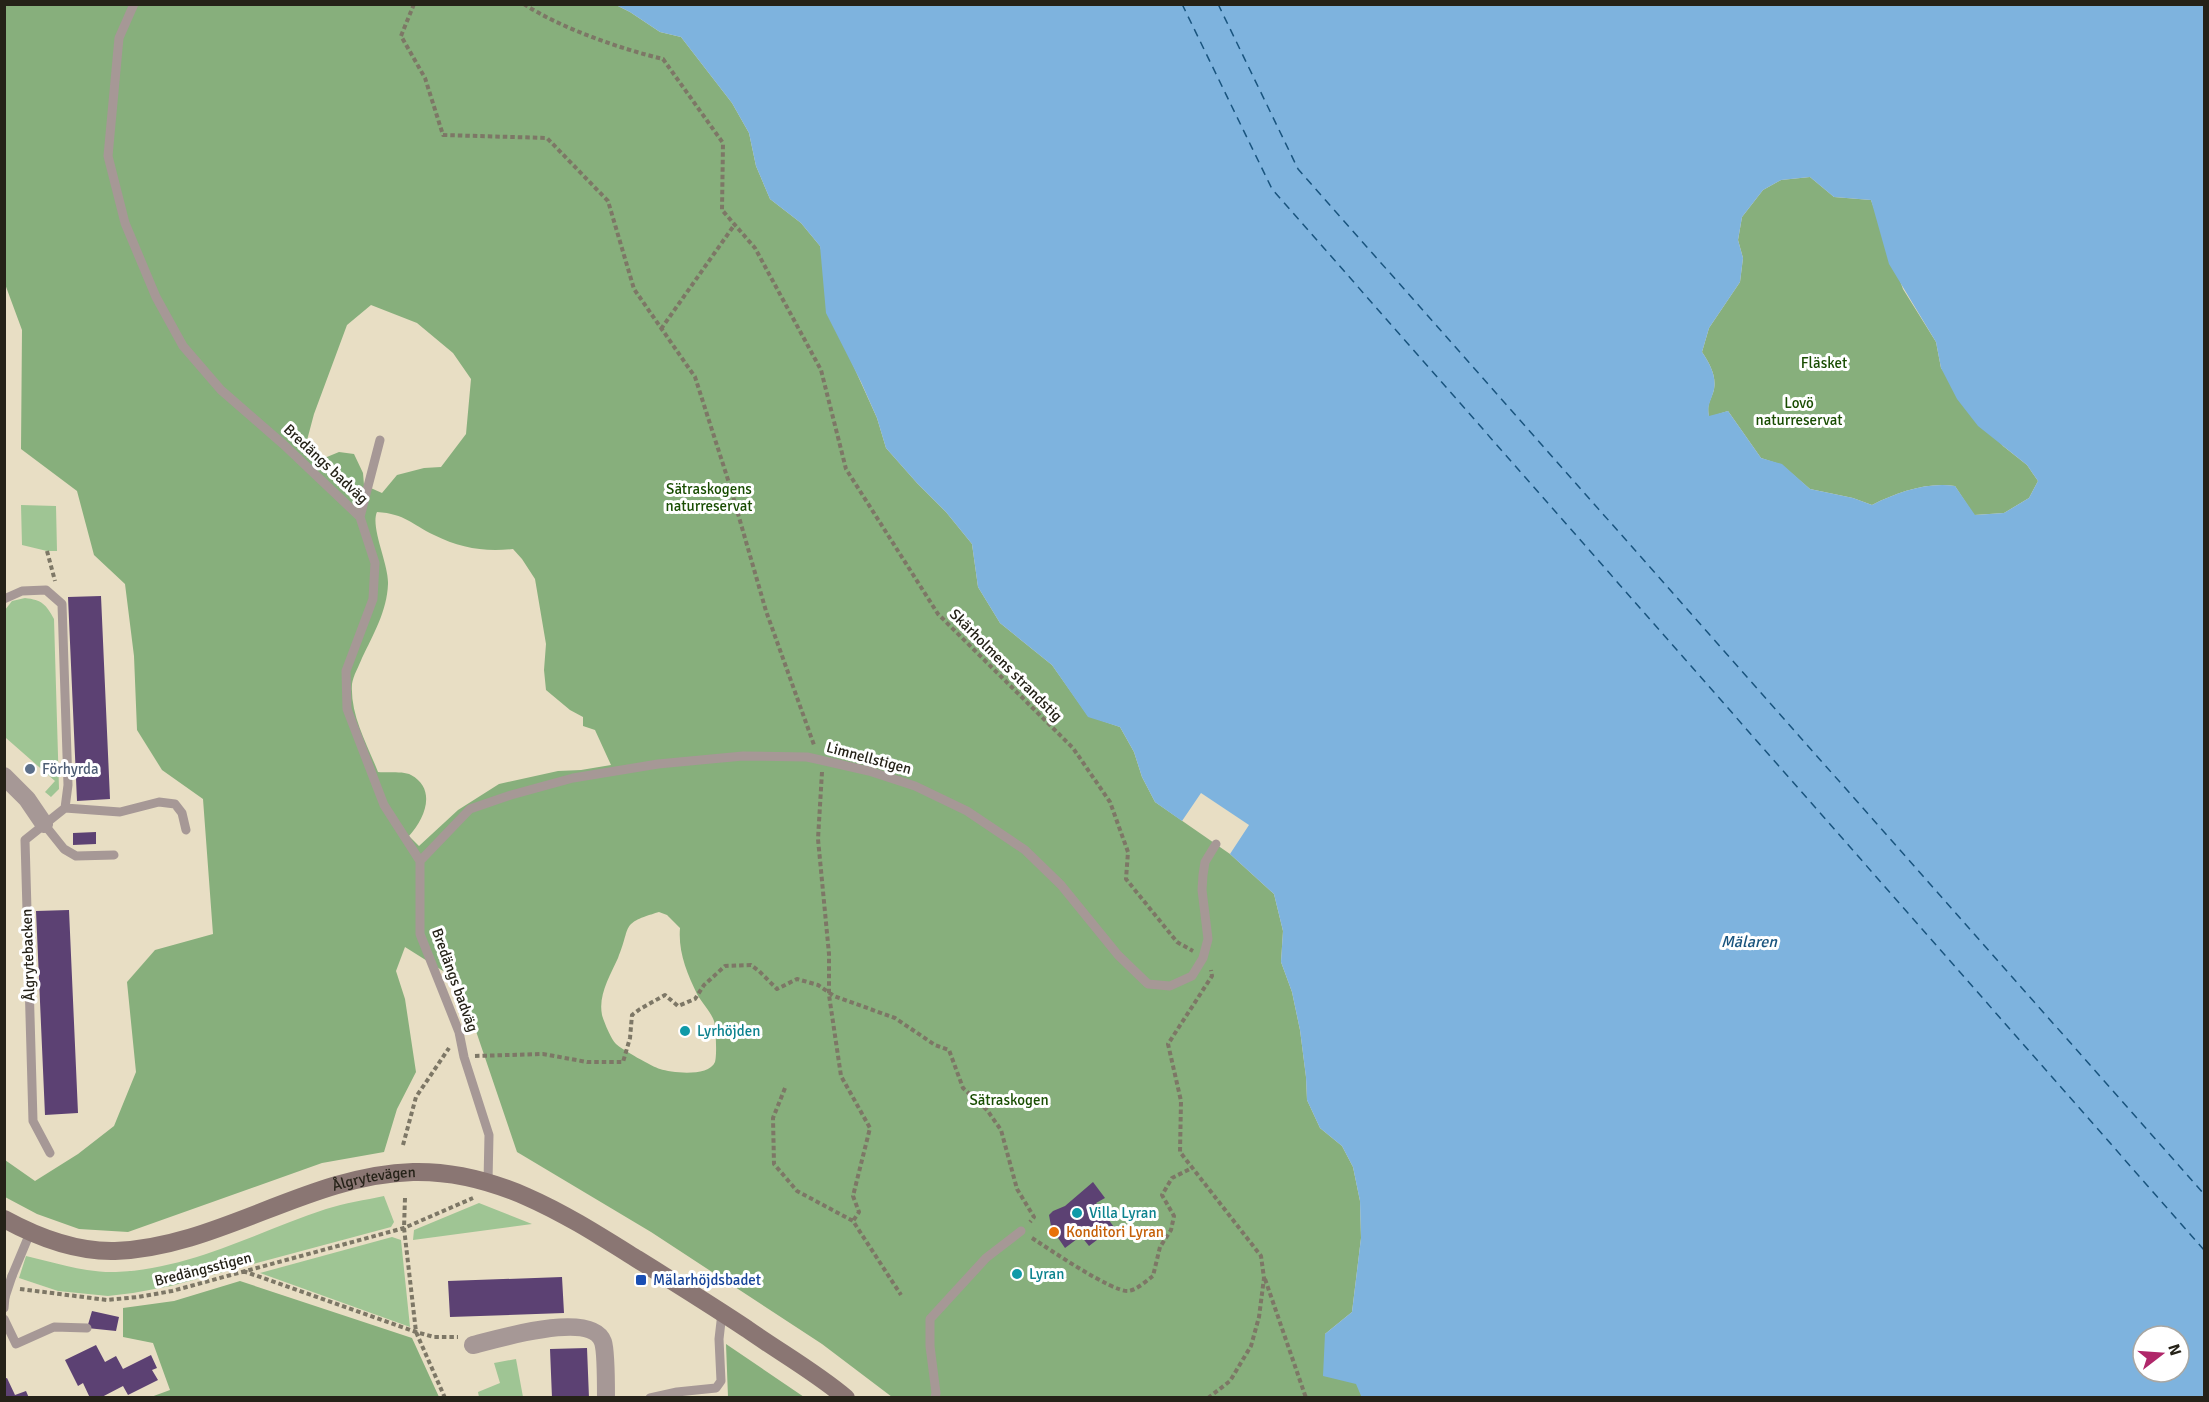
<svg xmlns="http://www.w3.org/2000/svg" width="2209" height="1402" font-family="Signika,sans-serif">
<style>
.green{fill:#9fc594}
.forest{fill:#87af7c;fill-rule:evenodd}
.water{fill:#7eb3de;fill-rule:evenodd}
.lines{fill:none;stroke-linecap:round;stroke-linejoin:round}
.ferry{stroke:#19547e;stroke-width:1.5;stroke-dasharray:8 6;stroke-linecap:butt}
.building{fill:#5c4173}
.path{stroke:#7d7766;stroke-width:4;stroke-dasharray:4.5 3;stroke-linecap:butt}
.lane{stroke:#a69896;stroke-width:9}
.street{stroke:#a69896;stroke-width:18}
.secondary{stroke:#8a7673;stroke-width:18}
.lane-bridge{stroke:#a69896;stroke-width:9}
.service-dot{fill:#5c6f8a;stroke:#fff;stroke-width:2}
.culture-dot{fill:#0f9aa8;stroke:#fff;stroke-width:2}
.food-dot{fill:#e8710a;stroke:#fff;stroke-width:2}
.transit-dot{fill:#1a4fb4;stroke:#fff;stroke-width:2}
.labels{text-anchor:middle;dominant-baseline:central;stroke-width:6;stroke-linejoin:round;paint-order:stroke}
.park-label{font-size:15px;fill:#194d02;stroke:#fff}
.street-label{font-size:15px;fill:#252218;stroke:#fff}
.service-label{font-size:15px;fill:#4e5e75;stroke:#fff;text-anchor:start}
.culture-label{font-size:15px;fill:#0d838f;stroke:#fff;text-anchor:start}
.food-label{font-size:15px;fill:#c56008;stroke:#fff;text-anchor:start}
.transit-label{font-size:15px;fill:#164399;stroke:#fff;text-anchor:start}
.water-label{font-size:16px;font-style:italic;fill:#19547e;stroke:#fff}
</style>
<rect width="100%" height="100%" fill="#e8dec4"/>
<path class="green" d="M21 505 56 506 57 551H47L22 545Z
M25 598C42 600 46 604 54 619L59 789 51 797 45 792 55 781 6 738 5 610 12 601Z
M384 1196 394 1222 391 1227 171 1286 133 1293 108 1296 58 1291 19 1278 26 1256C56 1263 86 1273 116 1272 190 1269 257 1232 326 1209 345 1203 365 1200 384 1196Z
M479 1203 532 1224 413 1240 414 1230Z
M392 1237 401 1240 410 1327 260 1273Z
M516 1359 523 1397H479L478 1392 500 1383 494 1363Z"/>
<path class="forest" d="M5 5H616L630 12 660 32 681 37 732 103 749 133 756 166 770 199 801 223 820 246 848 354 877 418 886 448 917 483 946 512 972 544 978 587 1000 623 1052 665 1088 716 1120 727 1134 752 1142 777 1155 802 1230 854 1274 894 1283 931 1281 962 1292 992 1300 1030 1306 1077 1307 1100 1320 1128 1342 1146 1353 1167 1360 1201 1361 1238 1352 1312 1325 1334 1357 1384 1362 1397H892L822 1344 651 1232 517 1152 459 981 405 947 396 971 405 999 416 1072 397 1109 384 1152 322 1163 128 1232 79 1229 37 1214 5 1197V1160L35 1181 78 1154 114 1126 136 1072 127 982 155 950 213 934 203 799 162 770 137 730 134 656 125 584 94 555 77 491 21 449 22 330 5 284ZM371 305 417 323 453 353 471 379 466 434 441 467 424 468 397 475 382 493 364 485 363 473 354 454 339 452 322 459 306 444 314 414 347 325ZM377 512C406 514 411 524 434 535 460 548 484 552 513 549L522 559 535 579 546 644 544 670 546 690 570 710 583 717V726L595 730 611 765 581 770 558 771 499 784 458 810 419 846 409 836C425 819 437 789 411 775 404 771 388 773 378 772 367 744 350 715 352 684 353 676 359 666 362 658 373 635 387 611 388 584 389 565 370 527 377 512ZM659 912 667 915 680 928C678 952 687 973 697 994 702 1003 711 1012 714 1021 716 1028 717 1056 715 1062 709 1077 672 1073 660 1069 653 1067 621 1049 616 1044 611 1039 604 1022 602 1015 598 995 610 976 618 958 632 925 619 924 659 912Z
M1810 177 1834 197 1871 200 1903 289 1936 342 1941 368 2003 446 2027 465 2038 481 2029 498 2004 513 1974 515 1955 486C1927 482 1898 492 1872 505L1853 498 1810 489 1782 465 1761 458 1728 411 1709 417C1707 406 1709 403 1713 393 1718 378 1710 364 1702 352L1709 328 1740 282 1743 258 1738 240 1742 217 1763 190 1781 180Z
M240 1281 412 1338 439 1397H151L170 1390 153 1343 123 1337V1308L174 1301Z
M726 1344 804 1397H728Z"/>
<path class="water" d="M616 5H2204V1397L1362 1398 1356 1384 1323 1376 1325 1334 1352 1312 1361 1238 1360 1201 1353 1167 1342 1146 1320 1128 1307 1100 1306 1077 1300 1030 1292 992 1281 962 1283 931 1274 894 1230 854 1249 825 1201 793 1182 821 1155 802 1142 777 1134 752 1120 727 1088 717 1052 665 1000 623 978 587 972 544 946 512 917 483 886 448 877 418 861 382 826 313 820 246 801 223 770 199 756 166 749 133 732 103 681 37 660 32 630 12ZM1810 177 1834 197 1871 200 1889 264 1936 342 1941 368 1957 399 1978 426 2027 465 2038 481 2029 498 2004 513 1975 515 1955 486C1927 482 1898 492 1872 505L1853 498 1810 489 1782 464 1761 458 1728 411 1709 416C1707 406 1710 403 1713 393 1718 378 1710 364 1702 352L1709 328 1740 282 1743 258 1738 240 1742 217 1763 190 1781 180ZM2143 1336H2179V1372H2143Z"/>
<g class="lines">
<path class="ferry" d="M1182 4 1272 189 2204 1250
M1218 4 1298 169 2204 1194"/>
</g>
<path class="building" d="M101 596 110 799 77 801 68 597Z
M96 832V844L73 845V833Z
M69 910 78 1113 45 1115 36 911Z
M1093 1182 1105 1198 1096 1203 1114 1227 1089 1246 1081 1236 1065 1248 1054 1232 1056 1228 1051 1226 1049 1215 1053 1211 1065 1206Z
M562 1277 564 1313 450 1317 448 1281Z
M92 1311 119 1317 116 1331 87 1328Z
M96 1345 105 1362 116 1356 123 1369 151 1355 157 1368 152 1370 158 1380 128 1395 123 1386 100 1398H90L83 1383 78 1386 65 1360Z
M587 1348 589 1398H552L550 1349Z
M7 1378 15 1395 26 1391 29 1398H4V1379Z"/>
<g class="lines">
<path class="path" d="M414 4 401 36 425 78 443 135 547 138 608 201 634 289 695 377 730 486 766 611 814 745
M524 4C560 28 621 49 663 59L723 143 722 210 755 248 821 370 846 469 938 614 1073 748 1110 802 1128 852 1126 879 1177 942 1193 951
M661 329 735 224
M47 551 55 581
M822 772 818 839 829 954V995L841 1076 870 1128 853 1196 859 1212 853 1221
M475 1056 543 1054 587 1062H623L630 1038 632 1015 640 1009 665 995 678 1006 695 999 704 985 725 966 751 965 759 971 777 989 797 979 818 985 834 996 895 1018 935 1045 949 1050 963 1088 987 1110 1001 1130 1017 1189 1034 1217 1030 1222
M785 1088 773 1118 774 1164 797 1191 853 1221 901 1295
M403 1145 416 1097 449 1048
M405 1198 404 1228 416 1332 445 1398
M1032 1238C1049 1249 1112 1292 1128 1291 1137 1290 1146 1281 1153 1276L1160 1247 1171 1230 1174 1216 1162 1195 1172 1178 1192 1168
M243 1271 416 1332 434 1337H458
M1265 1279 1306 1398
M20 1289 107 1300 138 1297 172 1291 404 1228 473 1198
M1208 1398 1230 1381 1251 1346 1259 1317 1264 1278 1261 1256 1180 1152 1181 1101 1168 1044 1212 976 1211 970"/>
<path class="lane" d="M134 4 119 38 108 156 125 223 156 297 183 346 221 390 283 444 360 517 375 563 373 599 346 671 347 709 384 805 420 861V934L459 1032 464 1057 489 1135 488 1181
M360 517 380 440
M4 599 22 591 46 590 62 604 68 785 65 808
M44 824 64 849 76 856 114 855
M420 861 470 809 511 795 573 778 658 764 743 756 807 757 869 771 915 786 967 811 1025 850 1061 885 1118 955 1148 984 1170 986 1192 976 1203 958 1208 939 1202 890 1203 875 1205 862 1216 844
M50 1153 33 1121 25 840 65 808 120 812 159 802 175 804 182 813 186 830
M12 1276 30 1233
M4 1308 5 1297
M4 1319 16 1344 54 1327 87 1328
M650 1398 677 1392 716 1388 721 1381 719 1339 722 1313
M935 1398 936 1393 930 1346V1319L986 1258 1021 1231"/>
<path class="street" d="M4 776 27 799 44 824
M473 1345C497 1339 592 1310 603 1342 606 1351 606 1386 606 1398"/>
<path class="secondary" id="s1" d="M4 1219C37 1237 76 1252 115 1251 219 1247 308 1175 413 1172 498 1170 568 1216 637 1259 674 1282 711 1305 747 1329 778 1351 817 1373 846 1398"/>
<path class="lane-bridge" d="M5 1297 12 1276"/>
</g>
<circle class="service-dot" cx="30" cy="769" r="6"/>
<g class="culture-dot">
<circle cx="685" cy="1031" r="6"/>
<circle cx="1077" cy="1213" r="6"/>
<circle cx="1017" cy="1274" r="6"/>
</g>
<circle class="food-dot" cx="1054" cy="1232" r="6"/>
<rect class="transit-dot" x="635" y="1274" width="12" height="12" rx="3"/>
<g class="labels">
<g class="park-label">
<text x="1824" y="363">Fläsket</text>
<text x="1799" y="403">Lovö<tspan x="1799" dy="17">naturreservat</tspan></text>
<text x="709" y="489">Sätraskogens<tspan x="709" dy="17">naturreservat</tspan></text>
<text x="1009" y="1100">Sätraskogen</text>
</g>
<g class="street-label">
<text transform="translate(326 464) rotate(43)">Bredängs badväg</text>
<text transform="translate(1006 665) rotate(45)">Skärholmens strandstig</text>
<text transform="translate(869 758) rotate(15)">Limnellstigen</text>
<text transform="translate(28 955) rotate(-92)">Ålgrytebacken</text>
<text transform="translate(455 980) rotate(70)">Bredängs badväg</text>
<text stroke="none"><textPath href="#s1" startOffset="387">Ålgrytevägen</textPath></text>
<text transform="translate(203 1269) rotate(-14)">Bredängsstigen</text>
</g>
<g class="service-label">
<text x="42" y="769">Förhyrda</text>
</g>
<g class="culture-label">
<text x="697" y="1031">Lyrhöjden</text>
<text x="1089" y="1213">Villa Lyran</text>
<text x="1029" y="1274">Lyran</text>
</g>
<g class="food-label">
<text x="1066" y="1232">Konditori Lyran</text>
</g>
<g class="transit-label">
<text x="653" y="1280">Mälarhöjdsbadet</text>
</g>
<g class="water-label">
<text x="1749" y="942">Mälaren</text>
</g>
</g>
<rect width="2209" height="1402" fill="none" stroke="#252218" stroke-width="12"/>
<g transform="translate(2161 1354) rotate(73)"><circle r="28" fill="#ffffff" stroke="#a8a7a3" stroke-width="1.5"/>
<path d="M0-4.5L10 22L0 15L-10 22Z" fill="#b0276a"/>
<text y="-9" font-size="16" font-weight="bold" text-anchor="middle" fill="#252218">N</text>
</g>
</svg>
